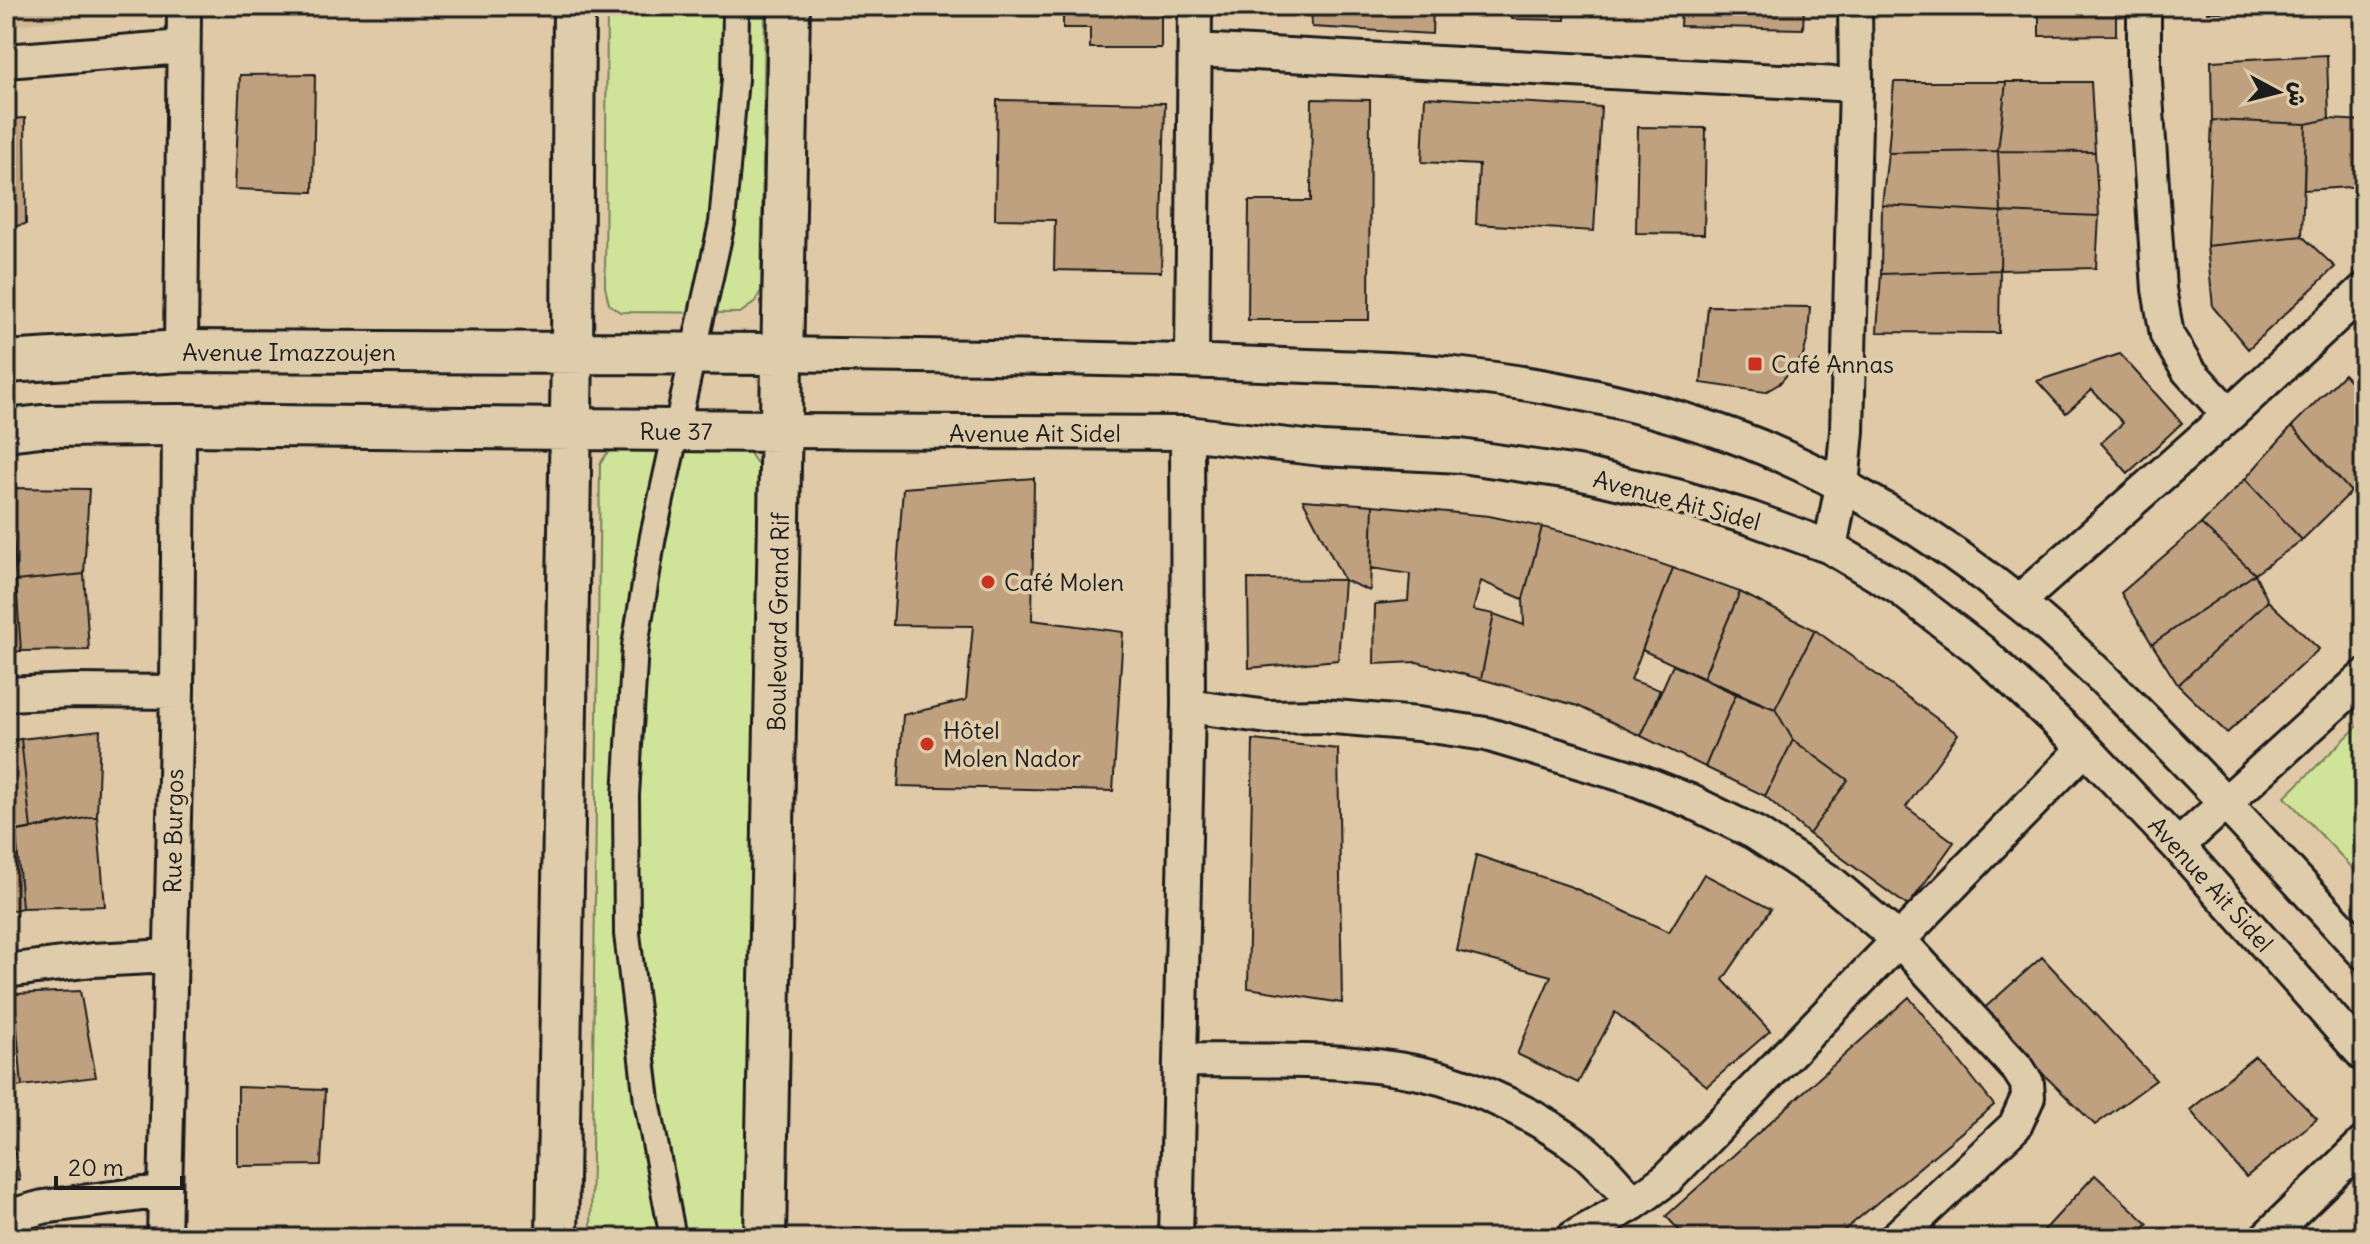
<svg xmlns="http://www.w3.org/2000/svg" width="2370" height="1244" font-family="Delius,'Playpen Sans Arabic',sans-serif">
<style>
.built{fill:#d2ba97}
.green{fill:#d0e499;stroke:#76805a;stroke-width:2}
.building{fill:#c0a17f;stroke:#1c1c1c;stroke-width:2}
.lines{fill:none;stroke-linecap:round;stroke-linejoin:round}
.pedestrian-casing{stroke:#1c1c1c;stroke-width:30}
.minor-casing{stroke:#1c1c1c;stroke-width:38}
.tertiary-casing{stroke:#1c1c1c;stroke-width:46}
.pedestrian{stroke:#dfccaa;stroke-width:24}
.minor{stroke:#dfccaa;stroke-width:32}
.tertiary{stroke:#dfccaa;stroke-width:40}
.poi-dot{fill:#c8321e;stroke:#dfccaa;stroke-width:3}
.labels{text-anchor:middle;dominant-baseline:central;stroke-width:7;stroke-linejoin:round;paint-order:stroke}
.street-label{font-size:24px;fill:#1c1c1c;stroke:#dfccaa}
.poi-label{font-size:24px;fill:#1c1c1c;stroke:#dfccaa;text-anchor:start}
</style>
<rect width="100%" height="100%" fill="#e0c9a6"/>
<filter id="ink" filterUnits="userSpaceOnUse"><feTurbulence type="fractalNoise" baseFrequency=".0125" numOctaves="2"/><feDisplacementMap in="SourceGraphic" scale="16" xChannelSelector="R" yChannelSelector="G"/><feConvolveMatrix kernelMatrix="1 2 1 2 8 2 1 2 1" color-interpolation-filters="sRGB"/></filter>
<g filter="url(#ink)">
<path class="built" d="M6 6H110V15L6 26Z"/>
<path class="green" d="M607 6H765L761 291 754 303 740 313 620 312 609 304 605 287Z
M737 446 749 452 758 465 749 1238H591L600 464 606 455 616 447Z
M2364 720V880L2285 797Z"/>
<path class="building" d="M1063 6H1161V48H1090V28H1063Z
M1311 6H1433L1432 34 1312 27Z
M1512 6H1565V20L1512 19Z
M1681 6H1804L1803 29 1680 26Z
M2039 6H2116V35L2039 36Z
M2207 6H2247V12H2207Z
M2267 6H2318V10H2267Z
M2327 55 2329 119 2306 124 2212 120 2211 61Z
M315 74 313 192 235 189 240 75Z
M1894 82H2006L1998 151 1888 153Z
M2006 82H2091L2095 152 1998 151Z
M1425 97 1601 107 1594 231 1476 224 1479 165 1422 162Z
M1312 99 1370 100 1369 320H1248L1249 201H1311Z
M997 100 1165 103 1161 272 1054 270 1055 220 995 219Z
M25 118 26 224 6 228V119Z
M2329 119 2364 121V186L2304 190 2306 124Z
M2212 120 2306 124 2302 236 2207 246Z
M1638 127 1706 128 1704 234 1636 233Z
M1998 151 2095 152 2099 216 2001 212Z
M1998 151 2001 212 1882 205 1888 153Z
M1882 205 2001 212 2000 270 1881 274Z
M2001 212 2099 216 2096 268 2000 270Z
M2302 236 2335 267 2248 349 2213 307 2207 246Z
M2000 270 1999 333 1877 332 1881 274Z
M1708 306 1810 307 1808 337 1803 356 1779 384 1765 392 1701 383Z
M2120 354 2182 423 2128 473 2101 443 2123 423 2092 390 2066 413 2037 381Z
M2344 374 2364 396V477L2351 492 2292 426Z
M2292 426 2351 492 2302 540 2245 479Z
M1034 478 1032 620 1123 632 1113 791 898 786 903 715 966 700 973 626 893 625 903 488Z
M2245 479 2302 540 2255 574 2201 524Z
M10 488 89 489 84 574 16 581Z
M1303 500 1373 505 1370 591 1344 580Z
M1373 505 1489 516 1542 527 1523 599 1481 581 1473 610 1494 614 1481 679 1417 662 1374 664 1375 604 1408 601 1410 574 1371 568Z
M2201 524 2255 574 2152 644 2121 593Z
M1542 527 1590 539 1673 568 1631 680 1660 690 1641 736 1578 706 1481 679 1494 614 1524 625 1523 599Z
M1673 568 1740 592 1703 678 1642 650Z
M84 574 89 650 21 651 16 581Z
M2255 574 2268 601 2178 685 2152 644Z
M1248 579 1344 580 1338 660 1249 668Z
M16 581 21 651 6 653V582Z
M1740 592 1815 630 1775 709 1703 678Z
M2268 601 2319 649 2227 733 2178 685Z
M1815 630 1958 734 1906 807 1954 842 1908 906 1809 834 1848 780 1793 740 1775 709Z
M1673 665 1736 694 1705 767 1641 736Z
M1736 694 1775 709 1793 740 1765 796 1705 767Z
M100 730 97 816 31 829 21 739Z
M21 739 31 829 6 833V741Z
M1253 740 1338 749 1342 1003 1248 988Z
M1793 740 1848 780 1809 834 1765 796Z
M97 816 105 906 22 908 16 831Z
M16 831 22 908 6 912V833Z
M1476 855 1572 887 1669 932 1704 874 1771 909 1723 980 1770 1031 1707 1086 1615 1012 1578 1083 1517 1054 1551 976 1457 951Z
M2042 957 2156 1080 2095 1125 1980 1012Z
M80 991 96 1077 22 1086 14 994Z
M6 994H14L22 1086 6 1089Z
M1909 997 1994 1105 1835 1238H1686L1666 1216Z
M2255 1056 2317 1119 2246 1177 2190 1110Z
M238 1087 325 1090 321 1165 238 1166Z
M6 1108 20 1180 6 1181Z
M2095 1175 2148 1224 2134 1238H2037Z
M1932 1225 1945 1238H1918Z"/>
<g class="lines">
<g class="pedestrian-casing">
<path id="pedestrian" d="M673 1238 647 1101 627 934 626 795 635 646 653 536 722 223 735 79 736 6"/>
</g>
<g class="minor-casing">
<path id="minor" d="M2144 6V67L2159 289 2167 335 2188 370 2229 415
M1195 50 1856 85
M6 61 183 47
M181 351 184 6
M782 354C950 357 1117 357 1284 365 1340 368 1398 367 1454 374 1548 384 1644 404 1733 436 1831 472 1937 536 2018 602 2056 632 2090 666 2124 699 2207 781 2285 867 2364 953
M1192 360 1195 6
M782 431 1187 433 1322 449 1461 456 1578 473 1677 496 1750 518 1830 547 1899 588 1981 651 2085 748 2178 846 2364 1055
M1830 547 1842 486 1847 431 1856 85 1855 6
M2018 602 2229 415 2364 290
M6 694 74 691 177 692
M1188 706 1268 717 1322 716 1418 724 1486 734 1630 777 1690 801 1755 833 1833 884 1900 941 2018 1069 2027 1083 2028 1097 2015 1126 1896 1238
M2178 846 2364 677
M6 971 93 960 170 956
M1181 1060C1259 1061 1347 1057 1424 1074 1478 1086 1540 1117 1583 1150 1602 1165 1618 1186 1634 1203
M6 1217 43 1207 165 1191
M164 1238 177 692 179 425
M1176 1238 1188 706 1187 433
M1573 1238 1634 1203 1668 1178 2085 748
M2266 1238 2364 1143"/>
</g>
<g class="tertiary-casing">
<path id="tertiary" d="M6 362 181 351 782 354
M6 430 41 426 179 425 782 431
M557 1238 572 353 574 6
M765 1238 789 6"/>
</g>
<use href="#pedestrian" class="pedestrian"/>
<use href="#minor" class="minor"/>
<use href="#tertiary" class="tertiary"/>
</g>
</g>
<g class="poi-dot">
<rect x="1747" y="356" width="16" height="16" rx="4"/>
<circle cx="988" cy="582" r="8"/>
<circle cx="927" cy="744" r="8"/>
</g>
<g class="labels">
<g class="street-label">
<text x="289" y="352">Avenue Imazzoujen</text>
<text x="676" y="431">Rue 37</text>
<text x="1035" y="433">Avenue Ait Sidel</text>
<text transform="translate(1677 500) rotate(15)">Avenue Ait Sidel</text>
<text transform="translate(778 622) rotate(-89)">Boulevard Grand Rif</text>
<text transform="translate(173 831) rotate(-89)">Rue Burgos</text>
<text transform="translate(2211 884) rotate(48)">Avenue Ait Sidel</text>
</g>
<g class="poi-label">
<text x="1771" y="364">Café Annas</text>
<text x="1004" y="582">Café Molen</text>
<text x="943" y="730">Hôtel<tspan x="943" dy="28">Molen Nador</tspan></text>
</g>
</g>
<rect width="2370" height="1244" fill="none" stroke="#dfccaa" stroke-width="32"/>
<rect x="16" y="16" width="2338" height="1212" fill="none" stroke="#1c1c1c" stroke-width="3" filter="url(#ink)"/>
<g transform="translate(2278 92) rotate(97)" stroke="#dfccaa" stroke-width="6" paint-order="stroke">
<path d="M0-6L14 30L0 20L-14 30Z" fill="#1c1c1c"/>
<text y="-12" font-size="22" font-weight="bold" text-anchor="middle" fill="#1c1c1c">ش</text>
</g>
<path d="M56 1176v12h126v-12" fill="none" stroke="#1c1c1c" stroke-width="4"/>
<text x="68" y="1176" font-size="24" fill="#1c1c1c" stroke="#dfccaa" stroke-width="6" paint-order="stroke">20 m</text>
</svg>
